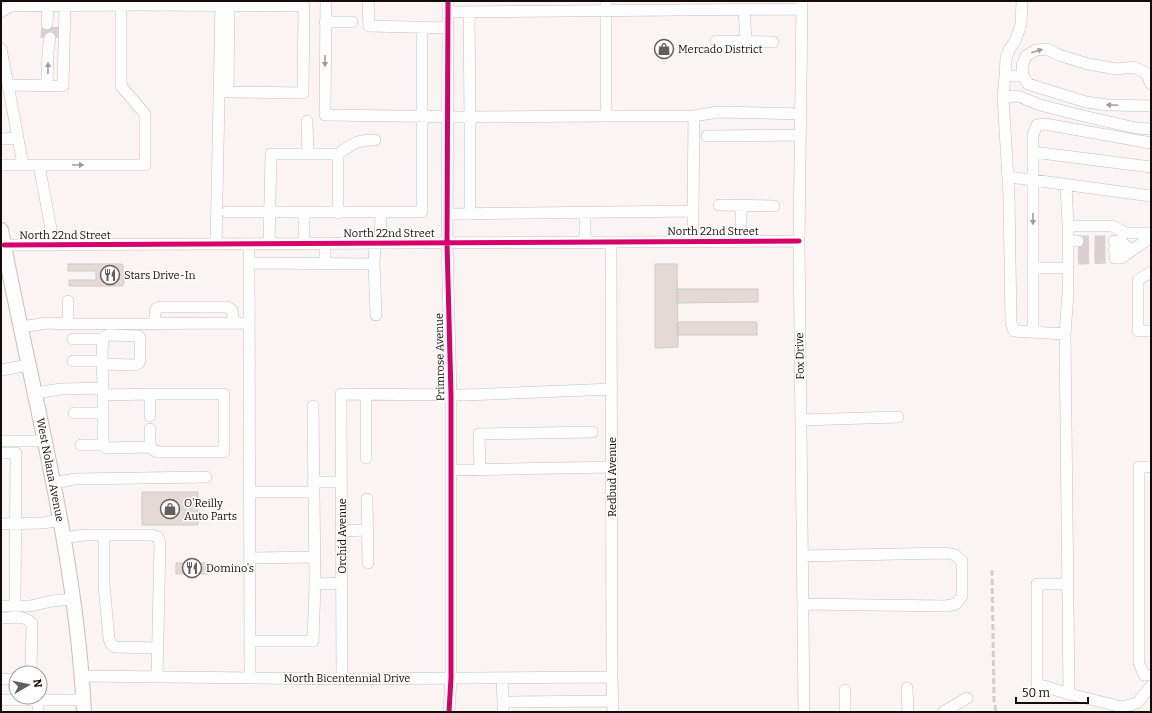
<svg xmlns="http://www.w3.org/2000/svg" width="1152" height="713" font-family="Bitter,serif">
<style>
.building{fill:#e4d9d4;stroke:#d1cac6}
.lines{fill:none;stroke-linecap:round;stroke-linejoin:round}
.minor-tunnel{stroke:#d8d1cf;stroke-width:11;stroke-dasharray:11 5.5;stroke-linecap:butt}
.minor-casing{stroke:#c7bfbd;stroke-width:12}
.major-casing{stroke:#c7bfbd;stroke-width:16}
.minor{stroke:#fefdfd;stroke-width:11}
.major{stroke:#fefdfd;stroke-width:14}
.rail{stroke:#d1cfce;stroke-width:3;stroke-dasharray:6 3;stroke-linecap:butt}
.cycleway-casing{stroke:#fff;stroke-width:8}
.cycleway{stroke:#d6006c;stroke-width:5}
.oneway{fill:#a19c9b}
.labels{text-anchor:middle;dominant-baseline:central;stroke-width:3;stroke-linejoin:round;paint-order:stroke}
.poi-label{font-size:11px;fill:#150b08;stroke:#fff;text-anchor:start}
.street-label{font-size:11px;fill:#150b08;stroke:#fff}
</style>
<rect width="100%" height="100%" fill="#faf4f2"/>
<path class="building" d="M68 264H122L123 266 124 284 122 286H69V280H96V271H68Z
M655 264H677L678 347 655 348Z
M677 289H758V302L677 303Z
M677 322H757V335H677Z
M142 492H198V525H142Z
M176 563H208V574H176Z"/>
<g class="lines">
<path class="minor-tunnel" d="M46 38 47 24
M55 38V24
M1078 241H1114
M1078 250H1114
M1078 259 1115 258"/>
<g class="minor-casing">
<path id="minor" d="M326 1 325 115 470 117V214
M368 1 369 26 448 28
M448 1 447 243 451 395V678L449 712
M802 1 799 241 804 712
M1022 1 1021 25 1015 41 1009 50 1006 58 1005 76H1023
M744 10 746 41
M1 12 10 6 138 5 304 6 303 93 228 92 229 5
M448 12 802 9
M469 12 470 117 606 116V1
M325 22H352
M47 24 48 6
M716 41 773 42
M1 49 8 85
M1151 84 1146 73 1134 67 1117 69 1088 64 1059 55 1047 49 1036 50 1026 56 1022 66 1023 76 1028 84 1086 102 1108 105 1151 106
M47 85 48 51 50 38
M1003 97 1005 76
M606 116H694L693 211
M694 116 718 112 800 114
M307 121 308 154
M707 136 800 135
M1 139 18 138
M1151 143 1045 124 1037 125 1033 135V180L1151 196
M1033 152 1151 167
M338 154C351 145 358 139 375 140
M1 165H145V114L121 86V1
M23 165 8 85 63 86 65 6
M39 165 54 245
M1008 177 1033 180V332
M1066 185 1068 226
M719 205 774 206
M227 212H422V28
M304 213V244
M448 214 693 211V241
M1151 233H1126L1112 226H1068V293L1065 334 1069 694 1122 707 1137 703 1151 686
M741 241V205
M1068 241H1078
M1114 241H1120L1131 250
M585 242V213
M611 242 612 677 613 712
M380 243 381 212
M216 244 221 1
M249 244 250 678
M269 244 271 154H338V213
M4 245 799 241
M1114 250H1131
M1115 258H1121L1151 237
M249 263 374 264 375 243
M325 263V243
M374 264 376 315
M1033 268H1068
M1151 272 1138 280V331H1151
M68 301V324
M155 324V313L156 309 160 307H227L232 310 234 323
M21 327 47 323 68 324 249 323
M1065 334 1014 331 1011 323 1009 196 1003 97 1018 96 1040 105 1079 115 1136 128 1151 129
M73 339H103
M73 361H102
M102 364 135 365 139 363 140 360V338L139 336 108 335 104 337C100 350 103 374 103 388
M1 370 29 365
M35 393 61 389 103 388V440L104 445 107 448 150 447V429
M150 394H224V452H157L150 447
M366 394V458
M103 395 150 394V416
M313 406 315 584 342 583
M74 413H103
M801 420 898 417
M1 441H45
M81 445H104
M1 453H16L15 606
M1151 467H1139V663L1144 675H1151
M451 470 612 467
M480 470 479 434 592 432
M313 482H341
M53 483 75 479 206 477
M250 492H314
M367 499 368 563
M1 524 43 523 60 520
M342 531 367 530
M104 535V585L109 639 111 644 115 647 158 648
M63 538 84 535H152L158 537 160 543 157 677
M802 556 946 553 955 555 962 561V596L956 604 946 606 803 604
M250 558 314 557
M1067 584H1037V684L1069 694
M1 606H30L52 601 72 599
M1 618C10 618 26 614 32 624L31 673
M250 641H313L315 584
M82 676 342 679 612 677
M502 678 503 702
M1 679H16
M342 679 341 394 464 395 612 389
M907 688 908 712
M1 700H83
M38 712V700
M503 712V702L613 701
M845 712V690
M943 712 967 698"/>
</g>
<g class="major-casing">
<path id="major" d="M1 230C31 390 76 549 84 712"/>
</g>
<use href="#minor" class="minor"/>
<use href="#major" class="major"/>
<path class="rail" d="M992 570 994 701 996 712"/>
<g class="cycleway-casing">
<path id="cycleway" d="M448 1 447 243 451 395V678L449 712
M4 245 799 241"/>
</g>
<use href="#cycleway" class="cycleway"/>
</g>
<defs><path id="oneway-solid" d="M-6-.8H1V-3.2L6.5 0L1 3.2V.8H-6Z"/></defs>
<g class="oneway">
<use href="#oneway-solid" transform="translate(1037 51) rotate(-17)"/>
<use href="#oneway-solid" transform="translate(325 61) rotate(90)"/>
<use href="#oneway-solid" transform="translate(48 68) rotate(-89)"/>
<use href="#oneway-solid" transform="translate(1112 105) rotate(-177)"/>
<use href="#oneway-solid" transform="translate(78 165)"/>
<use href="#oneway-solid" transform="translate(1033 219) rotate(90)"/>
</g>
<defs>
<g id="shop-ring" transform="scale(1)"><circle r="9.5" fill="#fff" stroke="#655d5a" stroke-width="1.5"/><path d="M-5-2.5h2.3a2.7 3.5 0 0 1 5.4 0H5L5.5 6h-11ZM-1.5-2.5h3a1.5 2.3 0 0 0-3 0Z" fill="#655d5a"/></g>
<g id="restaurant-ring" transform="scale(1)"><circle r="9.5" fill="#fff" stroke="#655d5a" stroke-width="1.5"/><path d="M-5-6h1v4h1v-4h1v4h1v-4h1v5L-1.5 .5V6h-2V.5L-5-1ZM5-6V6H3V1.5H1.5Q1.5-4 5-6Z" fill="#655d5a"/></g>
</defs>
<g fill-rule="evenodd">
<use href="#shop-ring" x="664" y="49"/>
<use href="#restaurant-ring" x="110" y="275"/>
<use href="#shop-ring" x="170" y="509"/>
<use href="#restaurant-ring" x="192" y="568"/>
</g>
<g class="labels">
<g class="poi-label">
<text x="678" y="49">Mercado District</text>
<text x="124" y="275">Stars Drive-In</text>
<text x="184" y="503">O'Reilly<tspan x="184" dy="13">Auto Parts</tspan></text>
<text x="206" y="568">Domino's</text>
</g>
<g class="street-label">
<text x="713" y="231">North 22nd Street</text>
<text x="389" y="233">North 22nd Street</text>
<text x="65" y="235">North 22nd Street</text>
<text transform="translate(800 356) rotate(-91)">Fox Drive</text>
<text transform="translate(440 357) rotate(-91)">Primrose Avenue</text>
<text transform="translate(50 470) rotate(79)">West Nolana Avenue</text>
<text transform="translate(612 477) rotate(-90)">Redbud Avenue</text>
<text transform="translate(342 536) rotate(-90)">Orchid Avenue</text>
<text x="347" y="678">North Bicentennial Drive</text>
</g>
</g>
<rect width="1152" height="713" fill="none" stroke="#150b08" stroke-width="4"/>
<g transform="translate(28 685) rotate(81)"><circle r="19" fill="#ffffff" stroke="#a19d9c"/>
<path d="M0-3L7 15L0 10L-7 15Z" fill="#655d5a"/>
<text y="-6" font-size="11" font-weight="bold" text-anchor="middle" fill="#150b08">N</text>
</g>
<path d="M1016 697v6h72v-6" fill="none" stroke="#150b08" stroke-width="2"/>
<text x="1022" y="697" font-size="12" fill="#150b08" stroke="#ffffff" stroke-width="3" paint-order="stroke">50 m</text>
</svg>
